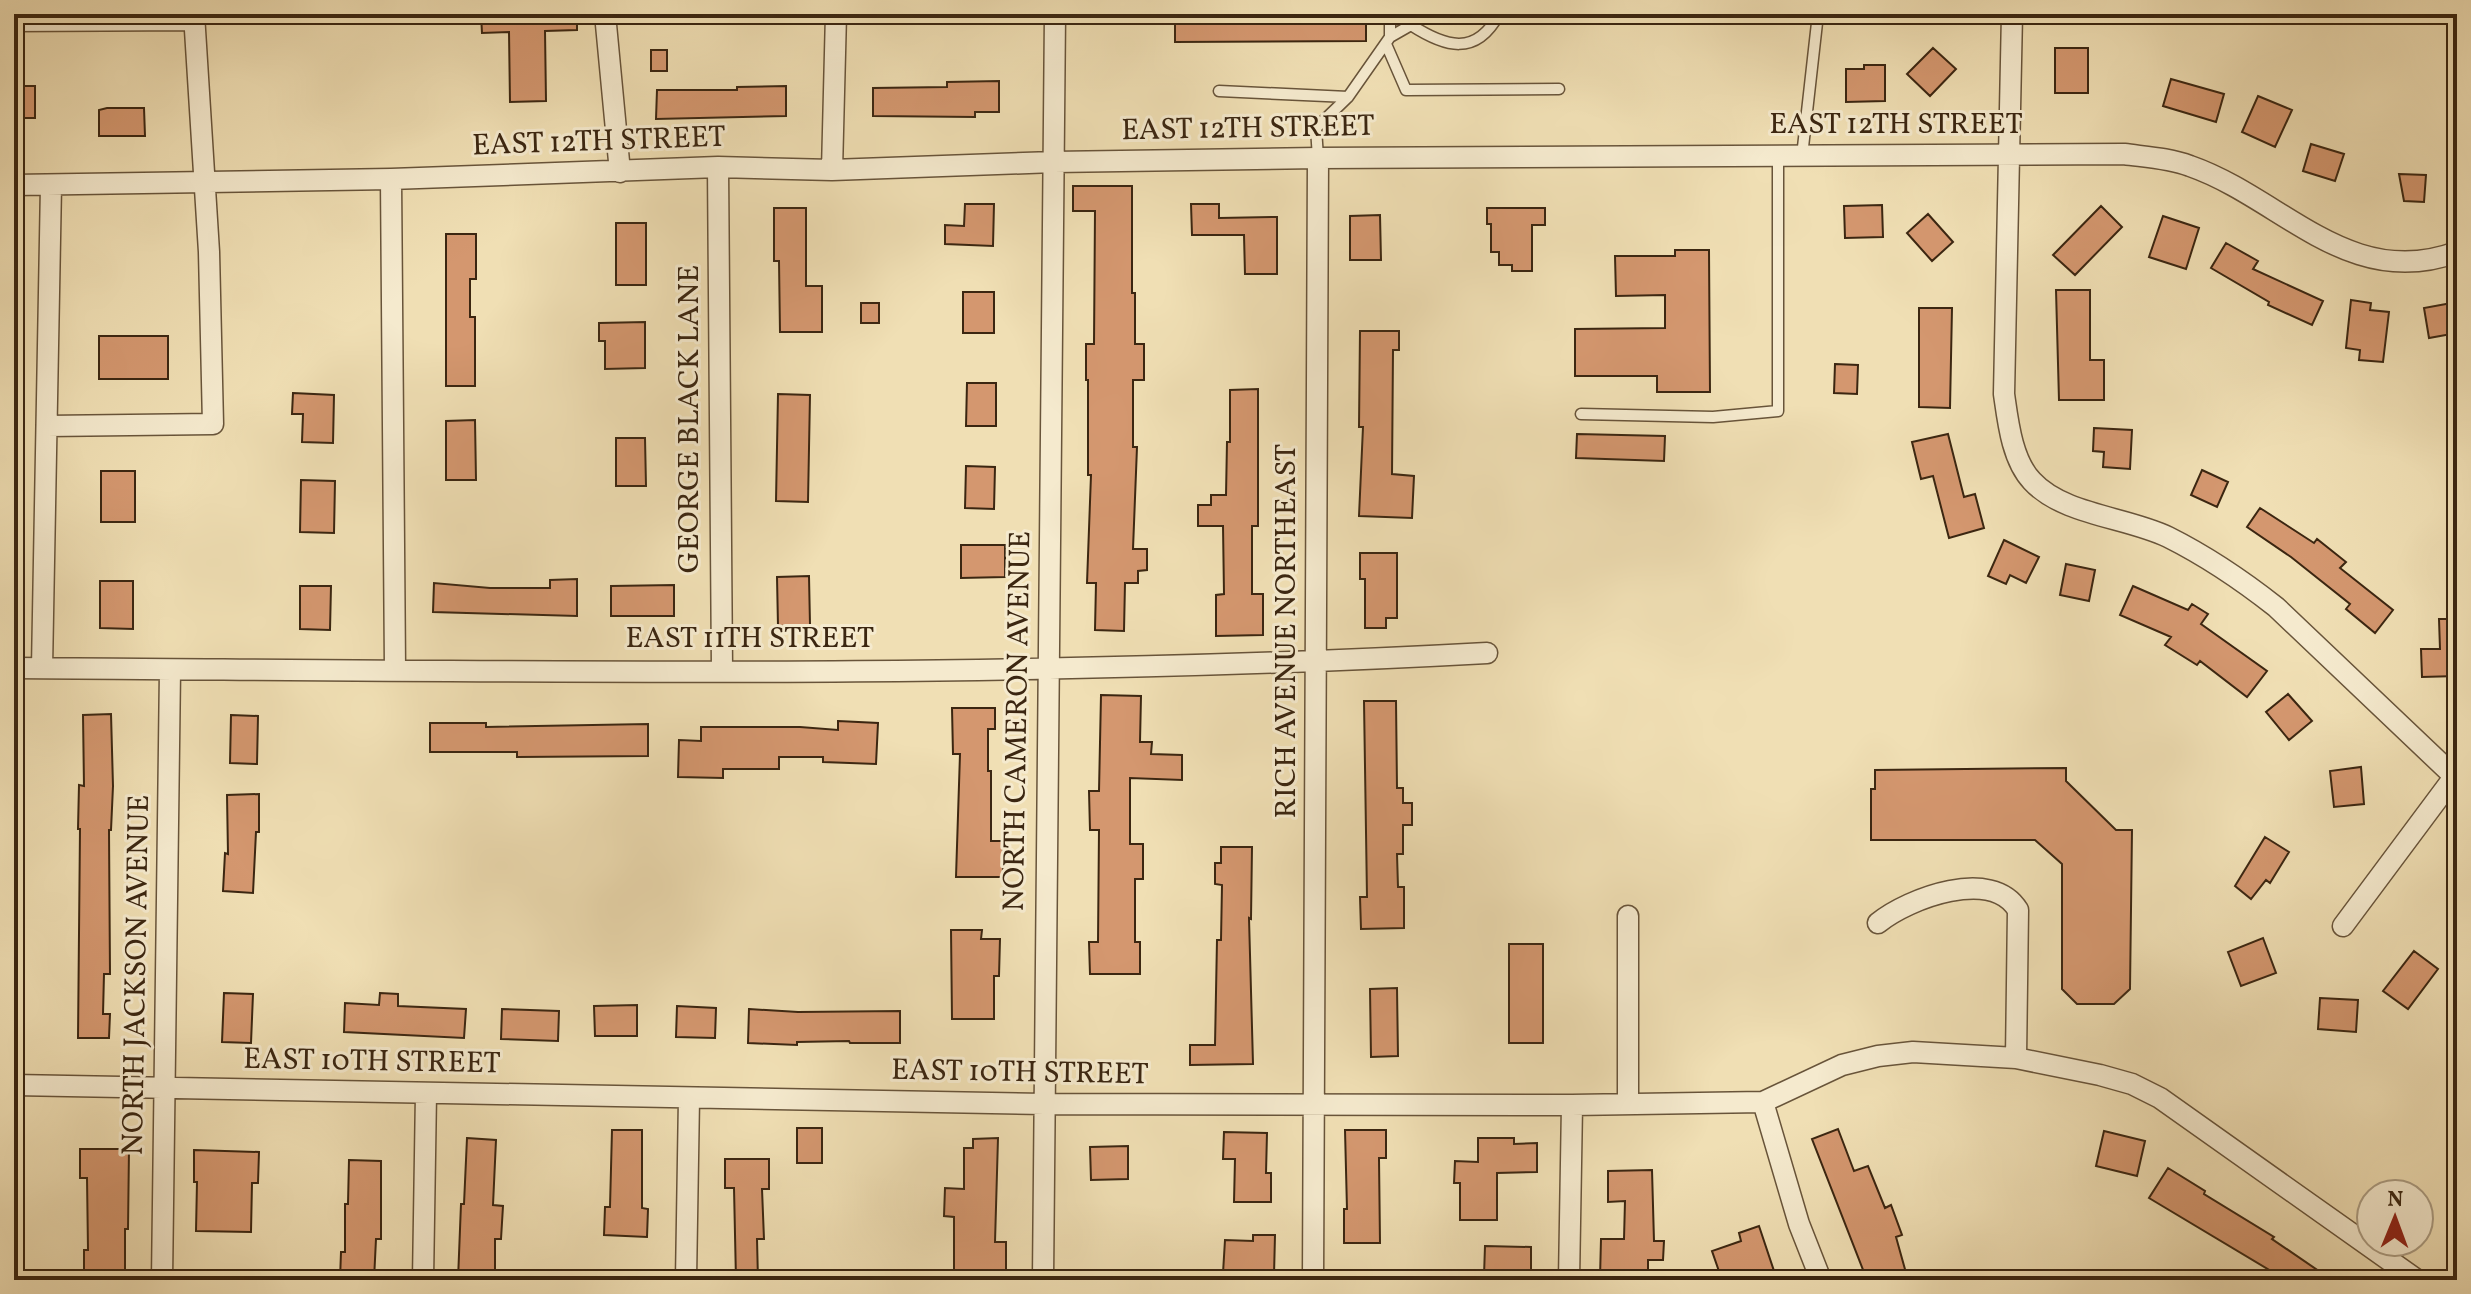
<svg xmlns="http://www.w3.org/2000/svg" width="2471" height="1294" font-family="Vollkorn,serif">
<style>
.building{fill:#d4976f;stroke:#3b2611;stroke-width:2}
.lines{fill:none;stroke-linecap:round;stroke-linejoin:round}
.lane-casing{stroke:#68543a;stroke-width:13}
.street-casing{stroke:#68543a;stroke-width:23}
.lane{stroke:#f5eace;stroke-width:10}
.street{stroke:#f5eace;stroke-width:20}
.labels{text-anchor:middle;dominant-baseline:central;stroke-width:6;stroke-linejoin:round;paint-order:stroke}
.street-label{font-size:30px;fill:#3b2611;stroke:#f5eace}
</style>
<rect width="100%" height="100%" fill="#f0dfb4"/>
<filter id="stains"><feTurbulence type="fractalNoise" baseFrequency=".0025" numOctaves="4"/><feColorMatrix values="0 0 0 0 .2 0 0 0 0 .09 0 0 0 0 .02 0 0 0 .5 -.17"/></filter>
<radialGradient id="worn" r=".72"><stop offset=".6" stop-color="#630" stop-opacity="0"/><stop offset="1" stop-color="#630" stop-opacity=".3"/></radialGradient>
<path class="building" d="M481 14H577V30L545 31 546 101 510 102 509 32 482 33Z
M1175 14H1366V41L1175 42Z
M1933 48 1956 69 1930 96 1907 74Z
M2055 48H2088V93H2055Z
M651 50H667V71H651Z
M1864 65H1885V101L1846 102V69H1864Z
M2171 79 2224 94 2216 122 2163 106Z
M999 81V112H975V117L873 116V88L947 87V82Z
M14 86H35V118H14Z
M786 86V116L656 119 657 90H737V87Z
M2258 96 2292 110 2275 147 2242 132Z
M107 108H144L145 136H99V110Z
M2311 144 2344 154 2335 181 2303 171Z
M2399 174 2426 175 2424 202 2404 201Z
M1073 186H1132V293H1135V344H1144V380H1133V447H1137L1133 549H1147V570L1138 571V583H1125L1124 631 1095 630 1096 583H1087L1091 475H1088V380H1086V344H1094L1095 211H1073Z
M965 204H994L993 246 945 244V225L964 226Z
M1191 204H1219V218L1277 217V274H1245L1244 235H1192Z
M1882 205 1883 237 1845 238 1844 206Z
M2101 206 2122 227 2075 275 2053 255Z
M774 208H806V286H822V332H780L779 261H774Z
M1487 208H1545V225H1532V271H1512V265H1499V252H1491V224H1487Z
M1928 214 1953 242 1932 261 1907 233Z
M1380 215 1381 260H1350V216Z
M2163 216 2199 228 2186 269 2149 257Z
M616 223H646V285H616Z
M446 234H476V279H470V317H475V386H446Z
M2226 243 2258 261 2253 269 2323 301 2312 325 2268 305 2269 302 2211 268Z
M1675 250H1709L1710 392H1657V376H1575V329L1665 328V295L1616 296 1615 256H1675Z
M2056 290H2090V360H2104V400H2059Z
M963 292H994V333H963Z
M2351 300 2371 303 2370 310 2389 312 2383 362 2359 360 2360 350 2346 348Z
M2457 302V333L2429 338 2424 308Z
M861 303H879V323H861Z
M1919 308H1952L1950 408 1919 407Z
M645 322V368L605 369V341H599V323Z
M1360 331H1399V350H1393L1392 474 1414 476 1412 518 1359 516 1363 427H1359Z
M99 336H168V379H99Z
M1835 364 1858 365 1857 394 1834 393Z
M967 383H996V426H966Z
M1258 389V526H1252V594H1263V635L1216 636V595L1224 594 1223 526H1198V505H1211V495H1226L1227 442H1230V390Z
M293 393 334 395 333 443 302 442 303 414H292Z
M778 394 810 395 808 502 776 501Z
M475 420 476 480H446V421Z
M2094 428 2132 430 2130 469 2103 467 2104 452 2093 451Z
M1577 434 1665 436 1664 461 1576 458Z
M1948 434 1964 497 1975 494 1984 528 1949 538 1933 476 1921 479 1912 442Z
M616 438H645L646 486H616Z
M966 466 995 467 994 509 965 508Z
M2202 470 2228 482 2217 507 2191 495Z
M101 471H135V522H101Z
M301 480 335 481 334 533 300 532Z
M2260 508 2314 543 2317 539 2346 562 2340 568 2393 610 2375 633 2346 609 2350 604 2291 557 2247 527Z
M2004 540 2039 557 2026 583 2010 575 2006 584 1988 576Z
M961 545H1005V577L961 578Z
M1360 553H1397V618H1386V628H1365V579H1360Z
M2066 564 2095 570 2089 601 2060 595Z
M809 576 810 625 778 626 777 577Z
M577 579V616L433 612 434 583 490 588H550V580Z
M100 581H133V629L100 628Z
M674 585V616H611V586Z
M300 586H331L330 630 300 629Z
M2133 586 2188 610 2192 604 2208 614 2201 624 2267 671 2247 697 2200 661 2197 665 2165 645 2171 637 2120 615Z
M2439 619H2457V676L2422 677 2421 649H2440Z
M2288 694 2312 721 2289 740 2266 712Z
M1101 695 1141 696 1140 742H1152L1151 754 1182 755V780L1130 778V844H1143V879H1135V942H1140V974H1090L1089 942H1098L1099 830H1090L1089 791H1099Z
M1364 701H1396L1397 788H1403V803H1412V825H1403V854H1397L1398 887H1404V928L1361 929 1360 897H1367Z
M952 708H995V729H988V771H991V841H1003V877H956L960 754H953Z
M111 714 113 786 111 830H109L110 974H104L103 1014H110L109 1038H78L80 829H78L79 785 84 786 83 715Z
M231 715 258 716 257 764 230 763Z
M838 721 878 723 876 764 823 762V757H779V769H723V778L678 777 679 740 701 741V727H800L838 730Z
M430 723H486V727L648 724V756L517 757V752H430Z
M2361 767 2364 804 2334 807 2330 771Z
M2066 768V781L2116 830H2132L2130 989 2114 1004H2077L2062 989V864L2035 840H1871V789H1875V770Z
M259 794V832H256L253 893 223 891 225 853 228 854 227 795Z
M2265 837 2289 852 2270 883 2266 880 2251 899 2235 886Z
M1221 847H1252L1251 919 1249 918 1253 1064 1190 1065V1045H1215L1217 940H1221L1222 885 1215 884V863H1221Z
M951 930H982L981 939H1000L999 976H994V1019H952Z
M2263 938 2276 973 2241 986 2228 952Z
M1509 944H1543V1043H1509Z
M2414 951 2438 969 2408 1009 2383 991Z
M1397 988 1398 1056 1371 1057 1370 989Z
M224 993 253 994 251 1043 222 1042Z
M380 993 398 994V1006L466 1009 464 1038 344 1032 345 1003 379 1005Z
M2320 998 2358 1000 2356 1032 2318 1029Z
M637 1005V1036H595L594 1006Z
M677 1006 716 1008 715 1038 676 1037Z
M502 1009 559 1011 558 1041 501 1039Z
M749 1009 798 1012 900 1011V1043H850L849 1041 797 1042V1045L748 1043Z
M797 1128H822V1163H797Z
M1838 1129 1854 1171 1868 1166 1885 1208 1891 1205 1902 1235 1896 1237 1908 1280H1867L1812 1139Z
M612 1130H642V1208L648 1209 647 1237 604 1235 605 1207H610Z
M1345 1130H1386V1158H1379L1380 1243H1344V1209H1347Z
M2104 1131 2145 1141 2137 1176 2096 1166Z
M1224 1132 1267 1133 1266 1173H1271V1202H1234L1235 1159H1223Z
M467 1138 496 1140 493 1205 503 1206 501 1239H495V1280H458L461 1204H464Z
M998 1138 995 1242H1006V1278L954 1277V1217L944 1216 945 1188 964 1189V1148H973V1139Z
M1478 1138H1514V1144L1537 1143V1172L1497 1173V1220H1460V1183H1454L1455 1161 1478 1162Z
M1128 1146V1179L1091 1180 1090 1147Z
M80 1149H129L128 1229H125V1278H84V1250H88L87 1178H80Z
M194 1150 259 1152 258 1183H252L251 1232 196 1231 197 1182H194Z
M725 1159H769V1189H762L764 1239H757L758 1280H736L734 1188H725Z
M349 1160 381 1161V1239H376L374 1280H340L341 1252H345V1204H348Z
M2168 1168 2205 1191 2204 1194 2274 1237 2272 1239 2332 1280H2286L2149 1198Z
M1652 1170 1654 1241H1664L1663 1260H1648V1279L1600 1278 1601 1239H1624L1625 1201 1608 1202V1171Z
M1759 1226 1774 1271 1748 1280H1722L1712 1251 1741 1241 1739 1233Z
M1253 1235H1275L1274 1275 1223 1273 1225 1240 1253 1241Z
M1485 1246 1531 1247V1277L1484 1276Z"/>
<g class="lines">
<g class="lane-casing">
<path id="lane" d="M1390 37 1411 25C1445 47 1476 57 1499 14
M1386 44 1406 90 1559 89
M1219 91 1348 97
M1802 156 1818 14
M1318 158 1316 128 1348 97 1390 37V14
M1581 414 1713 417 1778 411V156"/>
</g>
<g class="street-casing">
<path id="street" d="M605 14 620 172
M2012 14 2004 394C2008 422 2012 460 2032 481 2063 515 2127 517 2168 537 2206 556 2243 581 2276 607L2457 779
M14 21 194 20
M718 167 722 670
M832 170 836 14
M391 179 395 669
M14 185 391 179 718 167 832 170 1054 162 1318 158 2124 154C2146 157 2169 158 2190 166 2282 198 2349 292 2457 252
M47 426 213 424 209 252 194 14
M14 668C504 671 997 680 1487 653
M42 668 51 185
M1878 923C1909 898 1992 867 2018 910L2016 1058
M2343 926 2457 773
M14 1085 1044 1104 1572 1105 1763 1102 1842 1065 1878 1056 1913 1052 2016 1058 2100 1075 2132 1084 2160 1098 2417 1280
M1763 1102 1799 1224 1821 1280
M1628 1104V916
M162 1280 170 670
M423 1280 426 1093
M686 1280 689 1098
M1043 1280 1055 14
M1313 1280 1318 158
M1569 1280 1572 1105"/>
</g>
<use href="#lane" class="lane"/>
<use href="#street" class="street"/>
</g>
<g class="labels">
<g class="street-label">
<text x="1896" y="125">EAST 12TH STREET</text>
<text transform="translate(1248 129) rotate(-1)">EAST 12TH STREET</text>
<text transform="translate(599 142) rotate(-2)">EAST 12TH STREET</text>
<text transform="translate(690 419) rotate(-90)">GEORGE BLACK LANE</text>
<text transform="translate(1287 631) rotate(-90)">RICH AVENUE NORTHEAST</text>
<text x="750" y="639">EAST 11TH STREET</text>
<text transform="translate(1018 721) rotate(-89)">NORTH CAMERON AVENUE</text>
<text transform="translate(137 975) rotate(-89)">NORTH JACKSON AVENUE</text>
<text transform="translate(372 1062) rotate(1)">EAST 10TH STREET</text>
<text transform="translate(1020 1073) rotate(1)">EAST 10TH STREET</text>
</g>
</g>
<rect width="2471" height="1294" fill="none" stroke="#f0dfb4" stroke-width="48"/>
<rect x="16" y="16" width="2439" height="1262" fill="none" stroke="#3b2611" stroke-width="4"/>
<rect x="24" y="24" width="2423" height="1246" fill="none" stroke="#3b2611" stroke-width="2"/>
<g transform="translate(2395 1218) rotate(1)"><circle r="38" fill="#f5eace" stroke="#ab9c82" stroke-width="2"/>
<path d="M0-6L14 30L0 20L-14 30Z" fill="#8f2418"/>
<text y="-12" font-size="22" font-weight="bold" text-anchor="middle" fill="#3b2611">N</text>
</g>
<rect width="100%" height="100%" filter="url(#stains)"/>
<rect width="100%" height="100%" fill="url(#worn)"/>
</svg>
